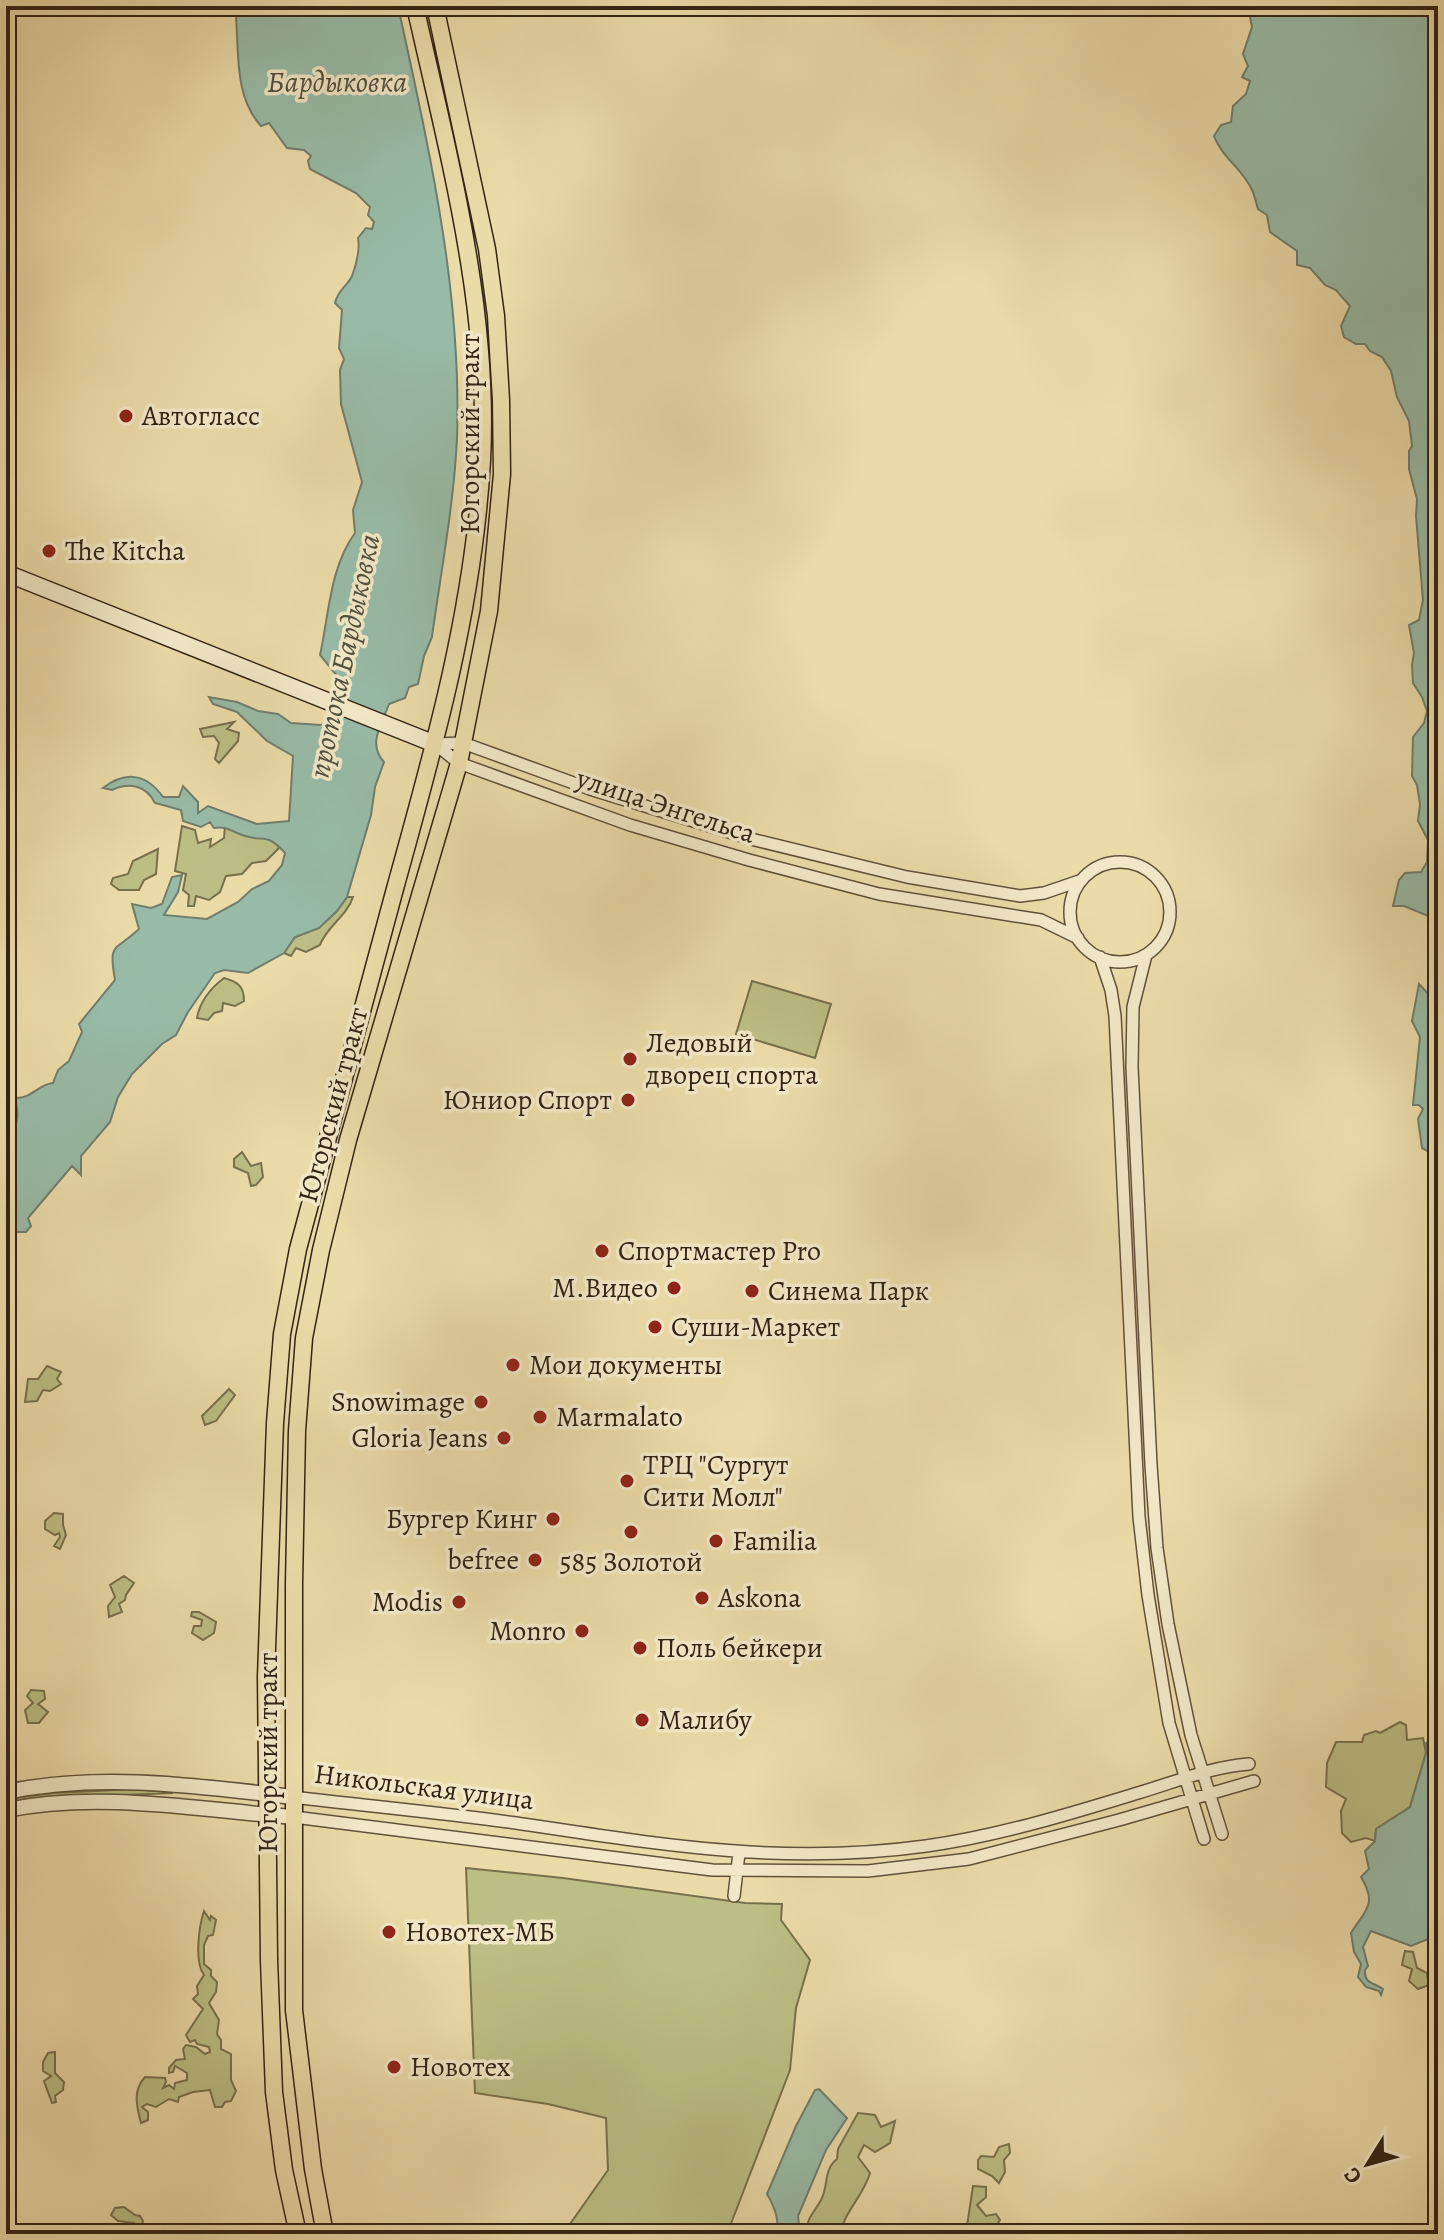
<svg xmlns="http://www.w3.org/2000/svg" width="1444" height="2240" font-family="Alegreya,serif">
<style>
.green{fill:#bcbe85;stroke:#78704c;stroke-width:2}
.water{fill:#98bba7;stroke:#707e6c;stroke-width:2}
.lines{fill:none;stroke-linecap:round;stroke-linejoin:round}
.minor-casing{stroke:#615139;stroke-width:14}
.tertiary-casing{stroke:#615139;stroke-width:17}
.secondary-casing{stroke:#332314;stroke-width:19}
.primary-casing{stroke:#332314;stroke-width:19}
.minor{stroke:#f2e8c7;stroke-width:11}
.tertiary{stroke:#f2e8c7;stroke-width:14}
.secondary{stroke:#f2e8c7;stroke-width:16}
.primary{stroke:#ebdba9;stroke-width:16}
.poi-dot{fill:#8f2418;stroke:#f2e8c7;stroke-width:3}
.labels{text-anchor:middle;dominant-baseline:central;stroke-width:7;stroke-linejoin:round;paint-order:stroke}
.poi-label{font-size:28px;fill:#332314;stroke:#f2e8c7;text-anchor:start}
.street-label{font-size:28px;fill:#332314;stroke:#f2e8c7}
.water-label{font-size:30px;font-style:italic;fill:#515140;stroke:#f2e8c7}
</style>
<rect width="100%" height="100%" fill="#ebdba9"/>
<filter id="stains"><feTurbulence type="fractalNoise" baseFrequency=".0025" numOctaves="4"/><feColorMatrix values="0 0 0 0 .2 0 0 0 0 .09 0 0 0 0 .02 0 0 0 .5 -.17"/></filter>
<radialGradient id="worn" r=".72"><stop offset=".6" stop-color="#630" stop-opacity="0"/><stop offset="1" stop-color="#630" stop-opacity=".3"/></radialGradient>
<path class="green" d="M234 722 227 729 239 733 238 741 219 763 215 759 219 743 214 736 203 737 200 729Z
M182 826 195 830 198 843 211 839 210 847 224 838 225 826 246 836 267 837 280 847 266 861 252 863 242 874 226 876 220 892 209 900 196 896 194 906H188L189 895 183 890 186 874 175 871Z
M158 849 156 874 144 880 139 890H119L111 884 113 878 128 874 133 861Z
M347 897H353C347 916 327 926 320 945L306 952 296 948 291 956 284 953 295 937 319 928 337 911Z
M224 978C238 982 244 986 244 1001L235 1006 223 1003 222 1011 214 1013 208 1020 197 1018C200 1000 211 988 224 978Z
M752 981 831 1004 815 1058 736 1034Z
M242 1152 251 1166 261 1163 263 1177 256 1185 251 1186 248 1173 234 1167V1159Z
M47 1366 61 1372 57 1379 61 1384 50 1391 43 1390 37 1401 25 1402 28 1379H38Z
M229 1389 235 1395 216 1421 205 1425 202 1416Z
M54 1513 63 1514V1525L66 1535 60 1549 54 1546 60 1537 59 1533 55 1535 45 1529V1521Z
M124 1576 134 1583 126 1595 125 1600 119 1604 122 1612 109 1617 108 1606 115 1597 110 1585Z
M192 1612H199L216 1622 214 1633 203 1640 192 1633 194 1626H201L202 1620 191 1616Z
M31 1690 44 1691 45 1699 38 1704 48 1712 39 1723H28L25 1710 33 1703 27 1696Z
M1400 1722 1406 1725 1407 1740 1423 1738 1426 1753 1410 1807 1376 1829 1375 1841 1366 1838 1351 1842 1342 1833 1341 1811 1346 1799 1326 1787 1327 1763 1336 1742H1362L1364 1735 1376 1731 1380 1733Z
M137 1789 173 1793 51 1798 6 1805V1799L53 1793Z
M466 1868 563 1878 745 1903 782 1904 781 1920 810 1960 796 2008 790 2070 727 2234H563L608 2170 606 2118 548 2104 475 2093Z
M204 1911 210 1920 211 1916 216 1920 213 1935 208 1936 204 1945V1964L211 1970V1976L217 1982 216 1992 209 2003 219 2020 217 2034 221 2040V2049L231 2054V2080L236 2091 231 2101 225 2102 222 2107H215L210 2090 193 2092 179 2097 178 2102 169 2099 156 2107 147 2104 142 2107 148 2112V2120L141 2123C137 2107 132 2091 145 2077L165 2078 166 2082 163 2088 169 2085 174 2089 175 2083 187 2080V2073L175 2066 173 2072 169 2073V2068L176 2060 185 2059 183 2049 186 2045 196 2047 205 2054 210 2052 209 2047 197 2044 195 2040 190 2042 186 2035 203 2009 193 1999 198 1994 197 1986 204 1975C194 1962 199 1926 204 1911Z
M1405 1951 1413 1952 1417 1968 1427 1973 1429 1985 1418 1989 1409 1981 1412 1969 1402 1965Z
M55 2052V2073L64 2082 63 2090 55 2096 56 2102 52 2103 44 2081 51 2076 43 2071V2062L48 2053Z
M858 2113 875 2115 881 2127 895 2121 890 2143 875 2152 864 2145 858 2157 870 2173C864 2195 844 2212 840 2234H805C808 2216 813 2214 821 2200 829 2185 823 2170 837 2159L838 2149Z
M1009 2144 1010 2153 1004 2160 1005 2172 999 2183 992 2176 978 2169V2160L981 2156 994 2157 999 2147Z
M973 2186 986 2187V2197L977 2205 986 2216 996 2214 1000 2220 994 2229 967 2226Z
M124 2207 135 2215 140 2216 143 2221 141 2228 144 2234H127L133 2230 134 2223 118 2221 111 2215 115 2208Z"/>
<path class="water" d="M235 6H398C429 149 462 291 457 438 454 504 441 571 432 637L424 656 418 684 409 687 405 698 389 704C382 724 367 744 384 762L375 787 371 815 347 897 337 911 319 928 295 937 284 953 248 973 224 970 215 973 188 1012 176 1035 162 1044 132 1074 118 1097 110 1122 81 1156V1175L72 1166 28 1218 31 1226 26 1232H17L6 1246C6 1215 3 1182 6 1151 9 1128 23 1128 15 1098 32 1099 38 1084 53 1083L58 1070 69 1061 82 1032 79 1024 115 980C108 941 115 952 139 929L132 904 151 908 162 904 172 877 182 875 178 892 164 915 207 919 238 902 252 889 269 881 282 865 285 853C267 833 266 842 245 836 232 832 228 826 214 828L210 822 201 827 183 821 181 810 155 803C146 785 129 782 112 790L103 788C125 771 146 773 163 797H179L183 786 198 802V813L208 806 257 824 289 821 293 756 267 741 237 712 213 704 209 697 237 702 258 711 278 714 291 723 321 725 331 721 342 682 320 655C329 614 330 567 355 533L353 510 362 482 341 404 340 370 344 359 339 348 342 310 335 303C338 289 347 287 352 276 356 265 360 249 358 238L366 228 372 229 374 222 368 215 370 207 356 193 310 169 308 161 311 156 304 150 287 148 269 123 261 126C232 94 240 46 235 6Z
M1252 6H1438V920L1404 906H1393L1399 880 1405 873 1421 872 1427 862 1428 840 1418 821 1420 804 1417 785 1412 776 1413 737 1424 723 1427 711 1422 697 1413 683 1412 665 1414 653 1409 625 1419 620 1423 600 1416 516 1417 499 1409 469V451L1412 446 1409 421 1397 397 1391 371 1382 357 1370 351 1365 344H1356L1344 337 1341 326 1350 306 1336 290 1325 285 1310 268 1297 265V251L1270 232 1267 215 1258 209C1256 203 1255 196 1252 190 1243 169 1222 158 1214 136L1221 125 1231 122 1233 106 1246 94 1250 81 1242 77 1248 66 1243 54 1252 27 1250 17Z
M1419 984 1432 998 1438 1000V1174L1433 1154 1422 1148 1418 1119 1423 1109 1419 1105H1413L1420 1037 1412 1021Z
M1438 1736V1935L1411 1946 1371 1931 1363 1947 1368 1966 1365 1970C1364 1984 1373 1982 1383 1989L1381 1995 1379 1991 1366 1987 1358 1977 1361 1964 1354 1952 1351 1933C1365 1910 1378 1905 1361 1877L1369 1869 1365 1851 1375 1841 1376 1829 1410 1807 1426 1753V1743Z
M819 2089 847 2118 826 2150 798 2216 799 2226 796 2234H777C779 2218 775 2208 767 2194L796 2126 815 2090Z"/>
<g class="lines">
<g class="minor-casing">
<path id="minor" d="M435 744 459 763 630 825 749 860 879 894 1041 920 1078 938
M435 744 463 743 590 789 755 840 907 877 1020 896 1044 893 1082 880
M1070 912a50 50 0 1 1 100 0a50 50 0 1 1-100 0Z
M1146 955 1133 1007 1132 1067 1151 1465 1157 1548 1168 1624 1191 1735 1222 1834
M1100 957 1111 990 1115 1016 1139 1517 1148 1595 1169 1723 1204 1839
M293 1797C368 1806 442 1813 516 1823 658 1844 782 1866 926 1846 998 1836 1069 1814 1138 1793 1175 1782 1210 1767 1249 1764
M294 1817 712 1870 868 1871 969 1859 1119 1820 1254 1781
M734 1896 739 1853"/>
</g>
<g class="tertiary-casing">
<path id="tertiary" d="M6 1792C101 1772 198 1786 293 1797
M6 1810C102 1791 198 1810 294 1817"/>
</g>
<g class="secondary-casing">
<path id="secondary" d="M6 573 435 744"/>
</g>
<g class="primary-casing">
<path id="primary" d="M298 2234 284 2170 274 2092 269 1960 266 1677 275 1423 282 1334 298 1249C330 1127 363 1006 396 885 435 745 474 606 482 460 490 307 448 154 415 6
M325 2234 313 2169 294 2010V1584L297 1431 304 1338 321 1250 348 1140 459 763 489 611 502 474 501 400 496 316 487 249 435 6"/>
</g>
<use href="#minor" class="minor"/>
<use href="#tertiary" class="tertiary"/>
<use href="#secondary" class="secondary"/>
<use href="#primary" class="primary"/>
</g>
<g class="poi-dot">
<circle cx="126" cy="416" r="8"/>
<circle cx="49" cy="551" r="8"/>
<circle cx="630" cy="1059" r="8"/>
<circle cx="628" cy="1100" r="8"/>
<circle cx="602" cy="1251" r="8"/>
<circle cx="674" cy="1288" r="8"/>
<circle cx="752" cy="1291" r="8"/>
<circle cx="655" cy="1327" r="8"/>
<circle cx="513" cy="1365" r="8"/>
<circle cx="481" cy="1402" r="8"/>
<circle cx="540" cy="1417" r="8"/>
<circle cx="504" cy="1438" r="8"/>
<circle cx="627" cy="1481" r="8"/>
<circle cx="553" cy="1519" r="8"/>
<circle cx="631" cy="1532" r="8"/>
<circle cx="716" cy="1541" r="8"/>
<circle cx="535" cy="1560" r="8"/>
<circle cx="702" cy="1598" r="8"/>
<circle cx="459" cy="1602" r="8"/>
<circle cx="582" cy="1631" r="8"/>
<circle cx="640" cy="1648" r="8"/>
<circle cx="642" cy="1720" r="8"/>
<circle cx="389" cy="1932" r="8"/>
<circle cx="394" cy="2067" r="8"/>
</g>
<g class="labels">
<g class="poi-label">
<text x="142" y="416">Автогласс</text>
<text x="65" y="551">The Kitcha</text>
<text x="646" y="1043">Ледовый<tspan x="646" dy="32">дворец спорта</tspan></text>
<text x="612" y="1100" text-anchor="end">Юниор Спорт</text>
<text x="618" y="1251">Спортмастер Pro</text>
<text x="658" y="1288" text-anchor="end">М.Видео</text>
<text x="768" y="1291">Синема Парк</text>
<text x="671" y="1327">Суши-Маркет</text>
<text x="529" y="1365">Мои документы</text>
<text x="465" y="1402" text-anchor="end">Snowimage</text>
<text x="556" y="1417">Marmalato</text>
<text x="488" y="1438" text-anchor="end">Gloria Jeans</text>
<text x="643" y="1465">ТРЦ "Сургут<tspan x="643" dy="32">Сити Молл"</tspan></text>
<text x="537" y="1519" text-anchor="end">Бургер Кинг</text>
<text x="732" y="1541">Familia</text>
<text x="519" y="1560" text-anchor="end">befree</text>
<text x="631" y="1562" text-anchor="middle">585 Золотой</text>
<text x="718" y="1598">Askona</text>
<text x="443" y="1602" text-anchor="end">Modis</text>
<text x="566" y="1631" text-anchor="end">Monro</text>
<text x="656" y="1648">Поль бейкери</text>
<text x="658" y="1720">Малибу</text>
<text x="405" y="1932">Новотех-МБ</text>
<text x="410" y="2067">Новотех</text>
</g>
<g class="street-label">
<text transform="translate(470 434) rotate(-90)">Югорский тракт</text>
<text transform="translate(666 806) rotate(18)">улица Энгельса</text>
<text transform="translate(333 1105) rotate(-75)">Югорский тракт</text>
<text transform="translate(268 1753) rotate(-90)">Югорский тракт</text>
<text transform="translate(424 1787) rotate(7)">Никольская улица</text>
</g>
<g class="water-label">
<text x="337" y="82">Бардыковка</text>
<text transform="translate(344 656) rotate(-78)">протока Бардыковка</text>
</g>
</g>
<rect width="1444" height="2240" fill="none" stroke="#ebdba9" stroke-width="32"/>
<rect x="8" y="8" width="1428" height="2224" fill="none" stroke="#332314" stroke-width="4"/>
<rect x="16" y="16" width="1412" height="2208" fill="none" stroke="#332314" stroke-width="2"/>
<g transform="translate(1368 2164) rotate(233)" stroke="#f2e8c7" stroke-width="6" paint-order="stroke">
<path d="M0-6L14 30L0 20L-14 30Z" fill="#332314"/>
<text y="-12" font-size="22" font-weight="bold" text-anchor="middle" fill="#332314">С</text>
</g>
<rect width="100%" height="100%" filter="url(#stains)"/>
<rect width="100%" height="100%" fill="url(#worn)"/>
</svg>
